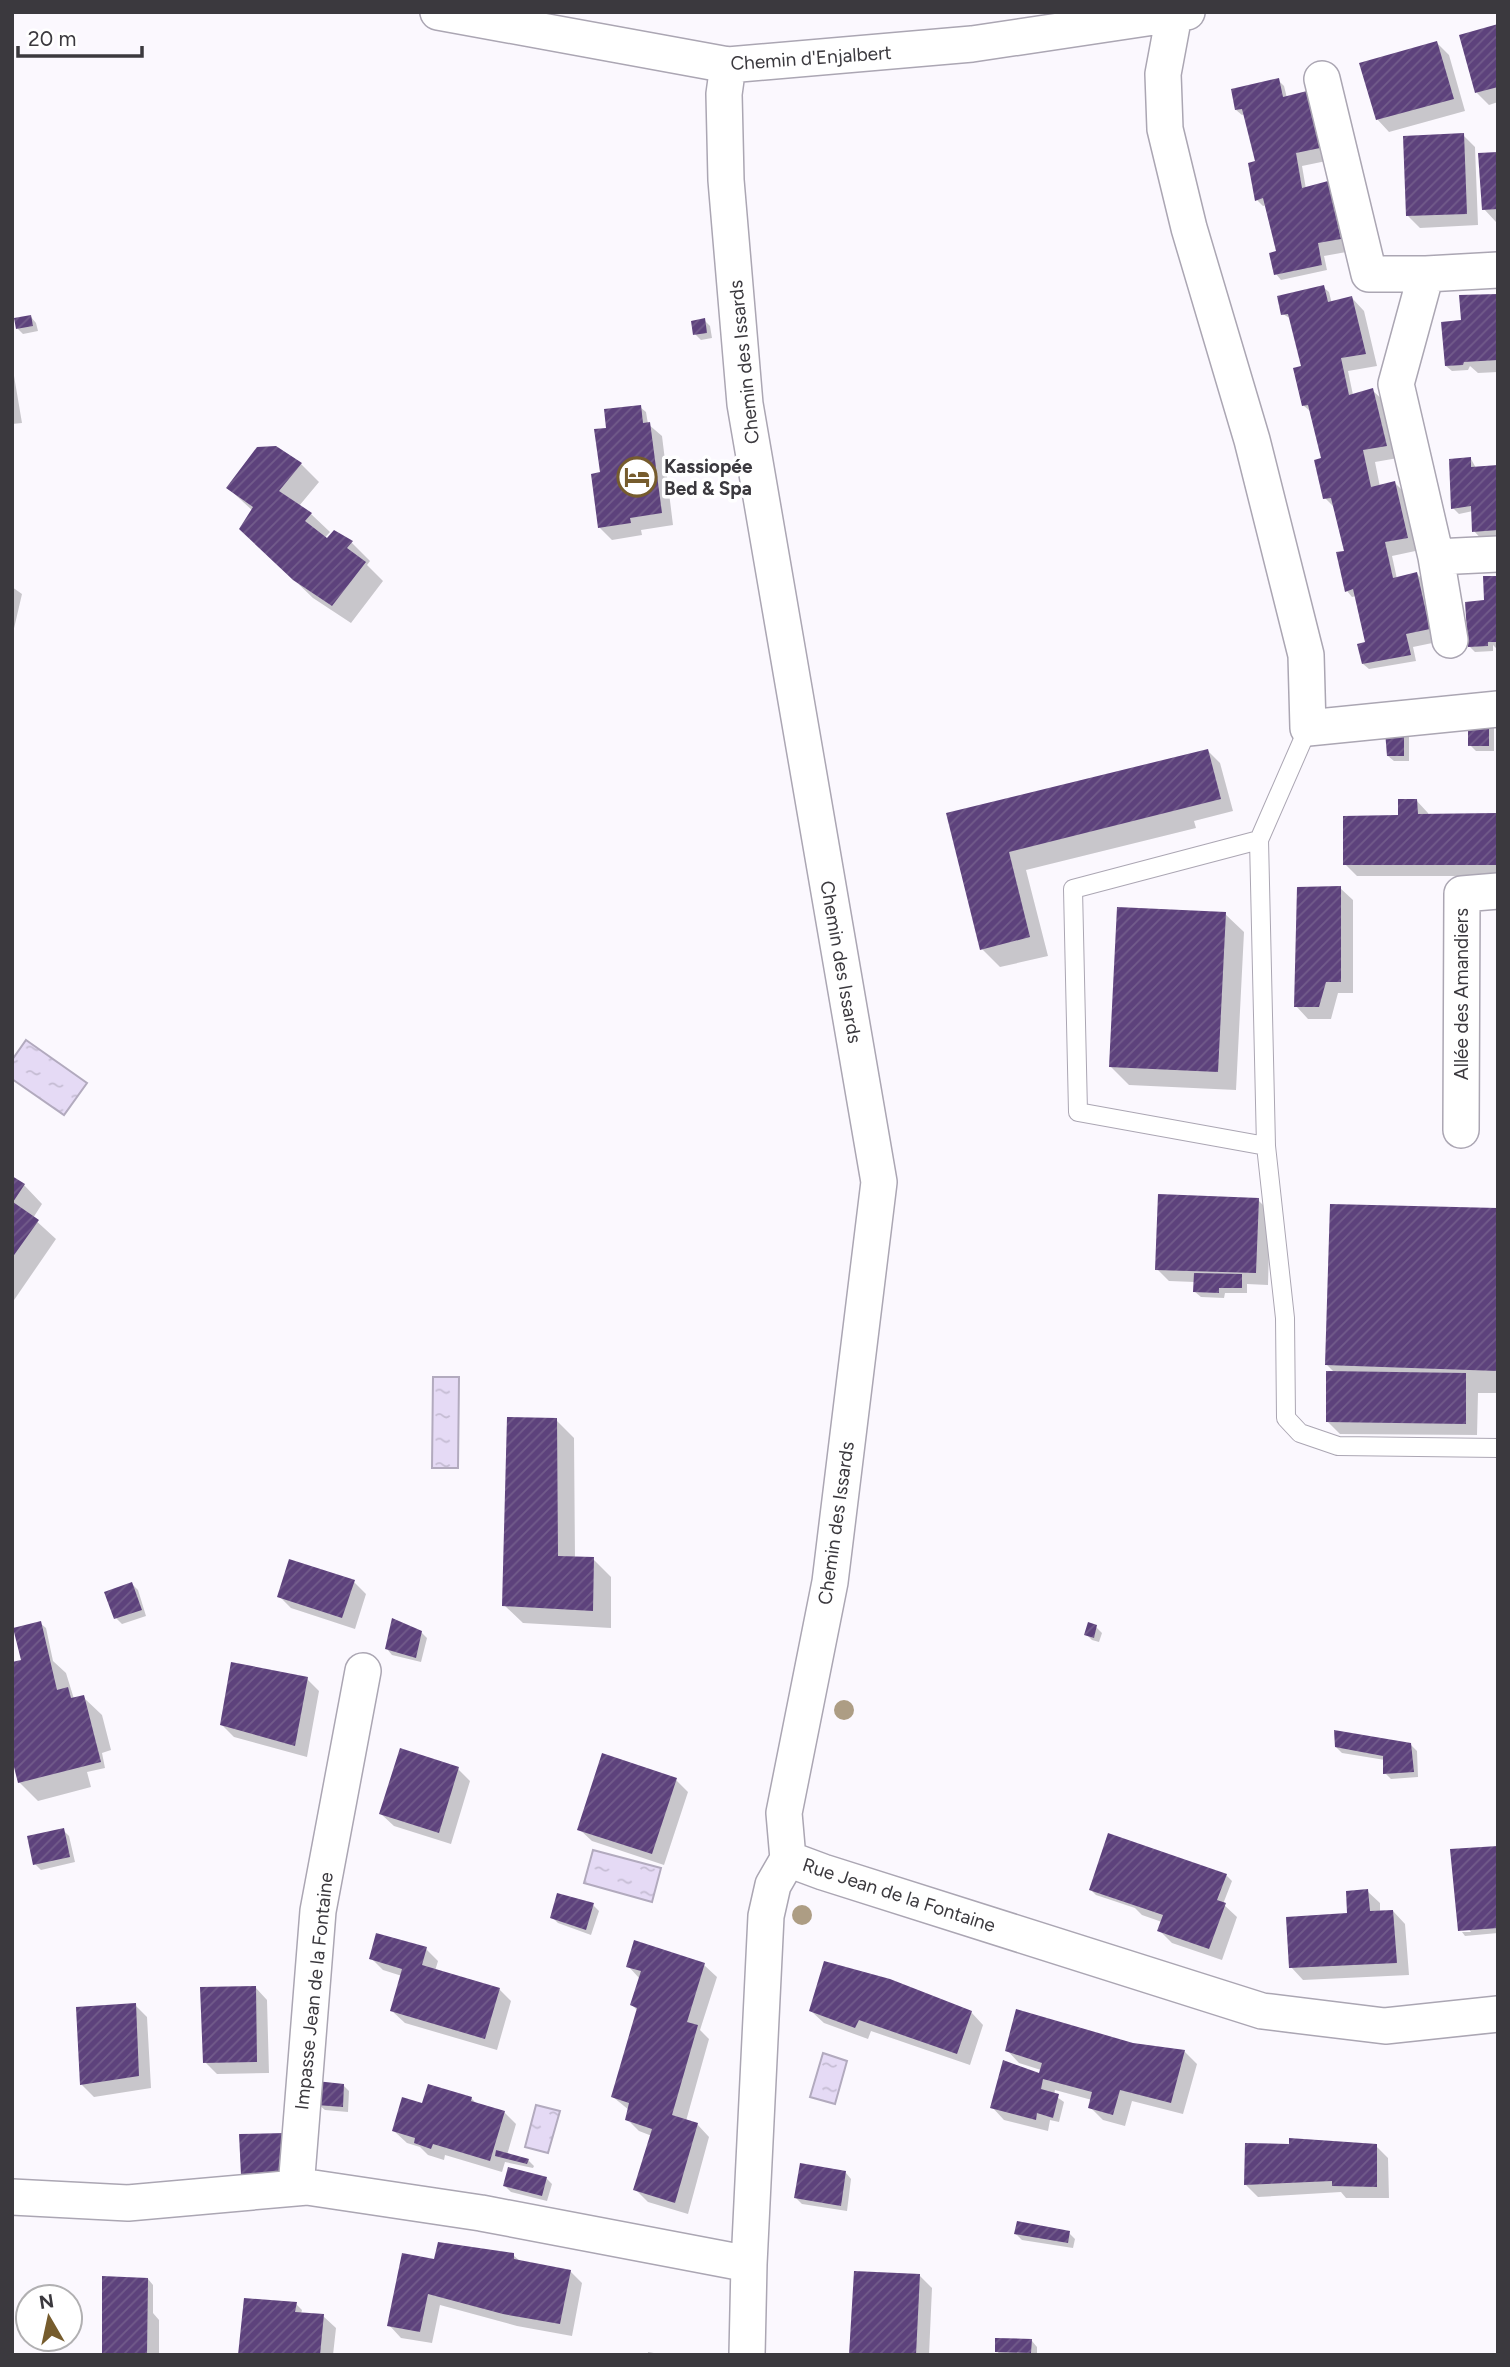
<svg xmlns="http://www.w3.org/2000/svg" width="1510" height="2367" font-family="Figtree,sans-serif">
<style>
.water{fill:url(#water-ripples);stroke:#b2aabe;stroke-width:2}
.shadow{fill:#0003}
.building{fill:url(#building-hatch)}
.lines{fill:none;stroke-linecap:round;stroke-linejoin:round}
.lane-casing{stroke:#aba6b3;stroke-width:20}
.street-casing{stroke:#aba6b3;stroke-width:38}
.lane{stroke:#fff;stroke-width:18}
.street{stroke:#fff;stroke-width:35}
.tree{fill:#ad9d84}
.labels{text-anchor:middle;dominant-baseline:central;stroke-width:7;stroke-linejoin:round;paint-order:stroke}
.street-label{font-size:19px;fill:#3b393e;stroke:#fff}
.poi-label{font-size:19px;font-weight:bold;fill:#3b393e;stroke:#fff;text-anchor:start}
</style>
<defs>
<pattern id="water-ripples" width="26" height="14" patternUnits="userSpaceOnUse" patternTransform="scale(1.75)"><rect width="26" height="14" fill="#e5daf5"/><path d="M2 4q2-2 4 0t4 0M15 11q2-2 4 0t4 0" fill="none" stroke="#c5bcd3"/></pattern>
<pattern id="building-hatch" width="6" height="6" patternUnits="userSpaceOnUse" patternTransform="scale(1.75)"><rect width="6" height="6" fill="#5d427c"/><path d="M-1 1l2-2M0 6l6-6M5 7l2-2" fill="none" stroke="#725c8b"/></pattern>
</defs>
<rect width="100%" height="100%" fill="#fbf8fe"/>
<path class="water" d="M26 1040 87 1083 64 1115 12 1079V1060Z
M433 1377H459L458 1468H432Z
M593 1850 661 1868 652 1902 584 1883Z
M823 2053 847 2061 835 2104 810 2097Z
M536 2105 560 2111 548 2153 525 2147Z"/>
<path class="shadow" d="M1498 26V102L1489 105 1477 93Z
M1437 43 1449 55 1465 111 1389 132 1377 119Z
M1278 80 1284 86 1287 98 1306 93 1318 105 1331 160 1302 166 1306 189 1327 183 1340 195 1352 251 1324 256 1327 270 1281 280 1276 274 1280 252 1267 205 1263 206 1257 200 1259 163 1245 114 1242 115 1236 110Z
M1463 135 1475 147 1478 225 1420 228 1408 216Z
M1498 154V221L1496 222 1484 209Z
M1323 287 1329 292 1332 304 1352 298 1364 311 1377 366 1348 371 1353 395 1372 390 1385 402 1398 458 1375 462 1380 487 1395 483 1407 495 1420 550 1392 556 1397 579 1417 574 1429 586 1442 641 1413 647 1416 661 1369 669 1363 664 1367 643 1356 596 1352 597 1347 591 1346 552 1335 508 1325 498 1323 459 1310 411 1304 406V367L1291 319 1283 314Z
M1498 296V372L1478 373 1470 366 1468 370 1452 371 1446 366 1463 321Z
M31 317 36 323 38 331 23 334 17 328Z
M704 320 710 326 712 338 701 340 695 334Z
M12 364 22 423 12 424Z
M640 407 646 412 648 424 662 436 673 525 641 530 642 535 612 540 600 528 602 474 608 429Z
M1471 459 1476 468 1498 466V543L1486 544 1474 531 1473 511 1459 514 1453 508Z
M301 464 319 482 299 506 311 514 330 532 320 543 323 545 334 533 352 543 370 561 367 565 383 581 351 623 313 598 260 547 253 511 228 488Z
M1498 577V650L1493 645V651L1475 652 1469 646Z
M12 587 22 594 12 637Z
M1489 722 1494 728V751H1476L1470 745Z
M1403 730 1409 736V761H1394L1388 756Z
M1208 751 1220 763 1233 811 1194 821 1196 828 1026 870 1048 956 1000 967 982 949 949 815Z
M1416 800 1428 813 1429 816 1498 815V876H1357L1345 864Z
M1340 888 1353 900V993H1338L1331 1019H1308L1296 1006Z
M1225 914 1244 932 1236 1090 1129 1085 1110 1066Z
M12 1178 24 1185 42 1204 33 1218 56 1239 12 1303Z
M1258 1200 1270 1212 1268 1285 1247 1284V1293H1225L1224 1298 1201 1297 1195 1292V1282L1169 1281 1157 1269Z
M1498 1210V1393H1478L1477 1435 1340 1434 1327 1421 1335 1373 1327 1365Z
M556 1420 574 1438 575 1558 593 1559 611 1577V1628L523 1623 504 1605Z
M354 1582 366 1594 355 1629 291 1608 279 1596Z
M132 1584 138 1590 146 1616 122 1624 116 1618 107 1593Z
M40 1623 46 1628 53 1661 66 1673 74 1699 83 1697 102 1715 111 1750 102 1753 105 1768 87 1772 91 1787 38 1801 19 1782 23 1661Z
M1096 1627 1102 1633 1099 1642 1092 1640 1086 1634Z
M421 1632 427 1638 421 1662 392 1655 387 1649Z
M307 1679 319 1691 307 1757 234 1737 222 1725Z
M1411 1745 1417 1751 1418 1777 1391 1779 1385 1773V1760L1342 1753 1336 1747Z
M458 1769 470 1781 451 1844 394 1826 381 1814Z
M676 1780 688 1792 664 1865 592 1841 579 1829Z
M63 1830 69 1836 75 1862 41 1870 35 1864Z
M1498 1848V1933L1465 1936 1462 1932H1471L1468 1928Z
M1226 1875 1232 1881 1223 1904 1237 1917 1222 1960 1172 1943 1159 1930 1162 1922 1142 1915 1135 1908 1096 1895 1091 1890Z
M1367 1891 1380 1903V1912L1393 1911 1405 1924 1409 1975 1303 1980 1291 1967 1349 1914Z
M593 1905 599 1911 591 1935 558 1923 552 1917Z
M426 1949 438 1961 435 1971 499 1989 511 2001 497 2050 405 2023 392 2011 402 1976 383 1970 371 1958Z
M704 1965 717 1977 700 2030 709 2039 686 2121 697 2124 709 2137 688 2214 648 2202 635 2189 652 2136 639 2131 627 2119 629 2110 613 2097 638 2011 632 2005 640 1979 628 1966Z
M255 1987 267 2000 269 2073 217 2074 205 2062Z
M135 2005 147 2017 151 2088 94 2097 82 2085Z
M811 2011 971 2012 983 2025 970 2065 871 2031 868 2039 824 2023Z
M1132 2044 1184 2051 1197 2064 1183 2114 1132 2101 1125 2126 1103 2120 1090 2107 1092 2100 1055 2090 1054 2095 1064 2102 1059 2122 1050 2120 1048 2131 1004 2120 992 2107 1040 2075 1041 2070 1019 2063 1007 2050Z
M343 2085 349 2091 348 2112 325 2110 319 2105Z
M471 2098 477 2104 504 2112 516 2124 507 2155 528 2160 534 2166 533 2168 505 2162 502 2172 445 2155 444 2160 428 2155 420 2147 407 2143 394 2131 423 2105Z
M1376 2146 1388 2158 1389 2198H1346L1341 2192 1258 2197 1246 2185Z
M846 2173 851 2179 847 2211 802 2204 796 2198Z
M546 2178 552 2184 547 2201 511 2192 505 2186Z
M1069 2233 1075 2239 1073 2248 1022 2240 1016 2234Z
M513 2255 521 2262 570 2271 582 2283 572 2336 517 2326 440 2305 432 2343 401 2338 389 2325 435 2261Z
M920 2276 932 2288 929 2355H851Z
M148 2279 153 2285V2313L159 2320V2355H103Z
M296 2304 302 2310 301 2314 323 2316 336 2328 333 2355H240Z
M1032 2341 1037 2347V2355H1000L997 2351Z
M648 2352 666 2355H648Z"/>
<path class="building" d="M1498 24V87L1475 93 1459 35Z
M1437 41 1454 99 1376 120 1359 63Z
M1279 78 1283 97 1307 91 1320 148 1296 153 1302 188 1328 181 1341 239 1318 243 1322 265 1274 275 1269 253 1276 251 1263 198 1255 201 1248 163 1255 161 1242 109 1235 110 1231 89Z
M1464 133 1467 214 1406 216 1403 136Z
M1498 152V209L1482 210 1478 153Z
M1324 285 1328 302 1352 296 1366 354 1341 358 1349 395 1373 388 1387 446 1363 450 1371 487 1395 481 1408 538 1385 542 1393 578 1417 572 1430 629 1406 634 1411 655 1362 664 1357 644 1365 642 1353 589 1345 592 1336 552 1344 551 1331 498 1323 499 1314 460 1321 458 1308 405 1302 406 1293 368 1301 366 1288 314 1281 315 1277 296Z
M1498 294V360L1464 362 1463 365 1445 366 1441 322 1461 320 1459 295Z
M31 315 33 326 16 329 14 318Z
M705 318 707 333 693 335 691 321Z
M641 405 643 423 650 422 662 513 630 518 631 523 598 528 591 474 600 472 594 429 606 428 604 409Z
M276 446 302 463 279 491 312 513 305 521 327 538 334 530 353 541 347 548 366 562 332 606 293 580 239 529 253 507 226 488 257 447Z
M1471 457V467L1498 465V530L1472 532 1471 506 1451 509 1449 459Z
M1483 576H1498V642H1488V646L1468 647 1465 602 1484 600Z
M1489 721V746H1468V723Z
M1404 728V756H1387L1385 731Z
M1208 749 1221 799 1009 852 1030 937 980 950 946 813Z
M1398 799H1417L1418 814 1498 813V865H1343V816L1398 815Z
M1341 886V982H1326L1319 1007H1294L1297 887Z
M1117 907 1226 912 1218 1072 1109 1067Z
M12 1176 25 1184 13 1202 39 1220 12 1258Z
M1158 1194 1259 1198 1256 1273 1155 1270Z
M1330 1204 1498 1208V1371L1325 1365Z
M1194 1273 1242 1274V1288H1219V1293L1193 1292Z
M1326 1371 1466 1373V1424L1326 1422Z
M507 1417 557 1418 558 1556 594 1557 593 1611 502 1606Z
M289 1559 355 1580 342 1618 277 1597Z
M132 1582 142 1610 114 1619 104 1592Z
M392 1618 422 1631 416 1658 385 1649Z
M41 1621 57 1690 68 1687 71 1698 84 1695 101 1762 18 1783 12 1759V1662L21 1660 13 1628Z
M1088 1622 1097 1625 1094 1638 1084 1635Z
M231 1662 308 1677 295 1746 220 1725Z
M1334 1730 1411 1743 1414 1772 1383 1774V1756L1335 1747Z
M400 1748 459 1767 439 1833 379 1814Z
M602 1753 677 1778 652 1854 577 1830Z
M64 1828 70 1857 33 1865 27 1836Z
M1108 1833 1227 1874 1217 1900 1226 1903 1209 1949 1157 1931 1163 1915 1089 1890Z
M1498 1846V1928L1458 1931 1450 1849Z
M1368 1889 1370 1911 1393 1910 1397 1963 1289 1968 1286 1917 1347 1913 1346 1891Z
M557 1893 594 1903 586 1930 550 1918Z
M376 1933 427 1947 422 1965 500 1988 485 2039 390 2011 402 1969 369 1959Z
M634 1940 705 1963 687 2022 698 2025 672 2115 698 2123 675 2203 633 2190 652 2129 625 2120 629 2103 611 2097 637 2008 630 2005 641 1971 626 1967Z
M824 1961 890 1979 972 2011 957 2054 859 2020 855 2028 809 2011Z
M256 1986 257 2062 203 2063 200 1987Z
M136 2003 139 2076 80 2085 76 2007Z
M1016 2009 1133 2043 1185 2050 1171 2103 1120 2090 1113 2115 1088 2108 1092 2092 1043 2079 1041 2089 1059 2094 1053 2118 1037 2113 1036 2120 990 2108 1003 2060 1039 2073 1042 2063 1005 2051Z
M316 2081 344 2084 343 2107 317 2105Z
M428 2084 472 2097 471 2101 505 2111 490 2161 433 2144 431 2149 414 2143 415 2138 392 2131 402 2097 422 2103Z
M286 2133 285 2175H241L239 2134Z
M1289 2138 1377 2144V2187L1332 2186V2181L1244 2185 1245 2143 1289 2144Z
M496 2150 529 2159 527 2164 495 2156Z
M800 2163 846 2171 841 2206 794 2198Z
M508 2167 547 2177 542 2196 503 2186Z
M1017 2221 1070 2231 1068 2243 1014 2234Z
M438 2242 514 2253V2259L571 2270 560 2324 503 2314 428 2294 420 2332 387 2326 402 2253 434 2259Z
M854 2271 920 2274 916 2355H849Z
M102 2276 148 2278 147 2355H102Z
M244 2298 297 2302 295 2312 324 2314 320 2355H238Z
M995 2338 1032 2339 1031 2353 995 2352Z"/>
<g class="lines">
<g class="lane-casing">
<path id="lane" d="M1308 728 1259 840 1266 1146 1285 1318 1286 1418 1300 1433 1338 1446 1498 1448
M1259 840 1073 889 1078 1112 1266 1146"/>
</g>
<g class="street-casing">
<path id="street" d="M438 12 728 65 972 44 1187 12
M1174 15 1163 74 1165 129 1189 228 1252 440 1306 655 1308 728 1498 709
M728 65 724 94 726 180 745 404 879 1182 830 1582 784 1813 788 1859
M1322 79 1369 274H1426
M1498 270 1426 274 1396 384 1436 557 1498 554
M1436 557 1450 640
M1461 1130 1462 894 1498 891
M296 2188 318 1911 363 1671
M12 2197 128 2203 307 2187 481 2213 749 2264
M747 2355 749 2264 766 1916 773 1885 788 1859 823 1872 1262 2011 1385 2026 1498 2014"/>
</g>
<use href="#lane" class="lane"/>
<use href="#street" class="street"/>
</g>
<g class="tree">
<circle cx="844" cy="1710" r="10"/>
<circle cx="802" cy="1915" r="10"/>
</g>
<defs>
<g id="hotel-ring" transform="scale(2.0125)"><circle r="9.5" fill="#fff" stroke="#765c2d" stroke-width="1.5"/><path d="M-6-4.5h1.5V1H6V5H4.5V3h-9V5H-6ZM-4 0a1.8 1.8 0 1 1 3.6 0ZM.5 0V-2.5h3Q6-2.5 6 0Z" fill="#765c2d"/></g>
</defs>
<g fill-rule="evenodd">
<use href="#hotel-ring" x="637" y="477"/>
</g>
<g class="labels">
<g class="street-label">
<text transform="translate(811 58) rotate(-4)">Chemin d'Enjalbert</text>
<text transform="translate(744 362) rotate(-96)">Chemin des Issards</text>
<text transform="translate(841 962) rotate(80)">Chemin des Issards</text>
<text transform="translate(1461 994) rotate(-90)">Allée des Amandiers</text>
<text transform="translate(836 1523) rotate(-82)">Chemin des Issards</text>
<text transform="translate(899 1895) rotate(18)">Rue Jean de la Fontaine</text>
<text transform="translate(314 1991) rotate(-84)">Impasse Jean de la Fontaine</text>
</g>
<g class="poi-label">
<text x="664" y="466">Kassiopée<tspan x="664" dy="22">Bed &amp; Spa</tspan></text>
</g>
</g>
<rect width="1510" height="2367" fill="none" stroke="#3b393e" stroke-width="28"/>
<g transform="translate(49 2318) rotate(351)"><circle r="33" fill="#ffffff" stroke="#b1b0b2" stroke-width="2"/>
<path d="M0-5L12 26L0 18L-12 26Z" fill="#765c2d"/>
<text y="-10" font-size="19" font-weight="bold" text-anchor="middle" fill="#3b393e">N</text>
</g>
<path d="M18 46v10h124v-10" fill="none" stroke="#3b393e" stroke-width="3.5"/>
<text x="28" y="46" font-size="21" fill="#3b393e" stroke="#ffffff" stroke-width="5" paint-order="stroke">20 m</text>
</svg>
